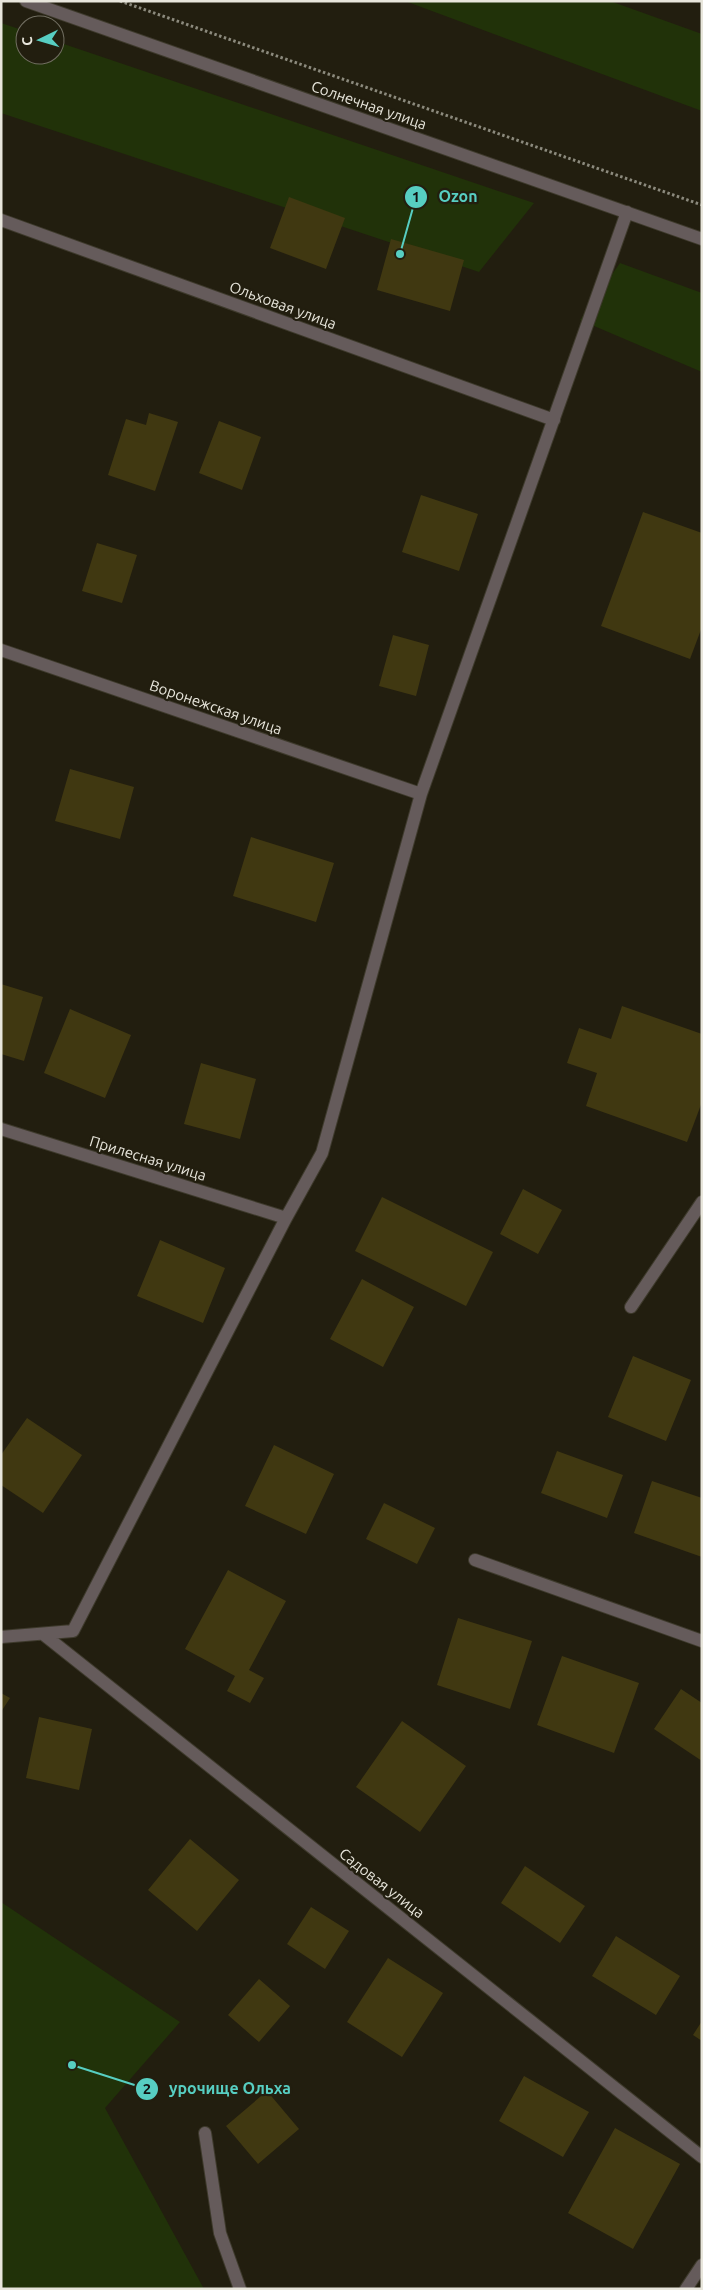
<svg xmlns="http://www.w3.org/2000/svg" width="703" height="2290" font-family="Ubuntu,sans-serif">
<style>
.green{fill:#213209}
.building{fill:#403811}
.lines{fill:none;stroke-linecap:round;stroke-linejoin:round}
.minor-casing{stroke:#3e3a2c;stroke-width:14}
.path{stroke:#8c8a7d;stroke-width:3;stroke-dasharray:2.5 2.5;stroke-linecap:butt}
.minor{stroke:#655b5b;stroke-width:12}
.labels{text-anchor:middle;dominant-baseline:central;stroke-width:4.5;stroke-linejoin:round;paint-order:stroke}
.street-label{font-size:15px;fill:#e8e6dc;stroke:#221e0f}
.leader{fill:none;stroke:#57cec2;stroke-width:2}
.callout-dot{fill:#57cec2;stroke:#221e0f;stroke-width:2}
.mark-label{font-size:15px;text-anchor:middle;font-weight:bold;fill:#111}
.callout-label{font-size:16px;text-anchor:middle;font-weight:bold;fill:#57cec2;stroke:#221e0f;stroke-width:4.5;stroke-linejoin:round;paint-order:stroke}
</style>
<rect width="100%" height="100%" fill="#221e0f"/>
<path class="green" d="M405 1H610L702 34V111Z
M1 23 25 31V55H55V41L534 203 479 272 1 113Z
M620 263 702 293V372L580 320Z
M1 1902 180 2022 105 2108 204 2289H1Z"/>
<path class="building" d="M289 197 345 218 326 269 270 248Z
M391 239 464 260 450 311 377 290Z
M149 413 178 422 155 491 108 475 126 419 146 425Z
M219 421 261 437 242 490 199 473Z
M421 495 478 514 459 571 402 552Z
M643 512 702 533V627L690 659 601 626Z
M97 543 137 555 122 603 82 591Z
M393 635 429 645 416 696 379 686Z
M70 769 134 787 120 839 55 821Z
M251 837 334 863 316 922 233 896Z
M1 984 43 997 24 1061 1 1054Z
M622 1006 702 1034V1102L687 1142 586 1106 597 1073 567 1063 579 1028 611 1039Z
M70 1009 131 1035 105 1098 44 1073Z
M201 1063 256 1079 240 1139 184 1124Z
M523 1189 562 1210 538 1254 500 1234Z
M382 1197 493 1252 466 1306 355 1251Z
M160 1240 225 1268 203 1323 137 1296Z
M362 1279 414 1307 383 1367 330 1339Z
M633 1356 691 1380 666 1441 608 1417Z
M27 1418 82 1455 43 1513 1 1485V1455Z
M274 1445 334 1474 306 1534 245 1506Z
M557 1451 623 1475 607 1518 541 1493Z
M652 1481 702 1498V1557L634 1533Z
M384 1503 435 1528 417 1564 366 1539Z
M228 1570 286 1601 249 1670 264 1678 250 1703 227 1691 235 1676 185 1649Z
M458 1618 532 1641 510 1709 437 1685Z
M562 1656 639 1683 614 1753 537 1725Z
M681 1689 702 1703V1761L654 1729Z
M1 1693 10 1698 1 1712Z
M39 1717 92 1729 79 1790 26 1778Z
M402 1721 466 1766 420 1832 356 1787Z
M190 1839 239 1880 197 1931 148 1890Z
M525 1866 585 1906 560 1943 501 1903Z
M311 1907 349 1931 325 1969 287 1944Z
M616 1936 680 1976 656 2015 592 1976Z
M388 1958 443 1993 402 2057 347 2022Z
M259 1979 290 2006 259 2042 228 2015Z
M702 2021V2041L693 2035Z
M524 2076 589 2112 563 2157 499 2121Z
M267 2091 299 2129 258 2164 226 2126Z
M615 2128 680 2164 633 2249 568 2213Z"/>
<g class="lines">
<g class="minor-casing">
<path id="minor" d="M26 1 702 239
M1 220 554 420
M1 650 421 794
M1 1129 286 1218
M631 1307 702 1202
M475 1560 702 1641
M43 1634 702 2157
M1 1637 73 1631 286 1218 322 1153 421 794 627 212
M205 2133 220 2233 240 2289
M686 2289 702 2265"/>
</g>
<path class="path" d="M120 1 702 205"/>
<use href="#minor" class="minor"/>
</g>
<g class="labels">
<g class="street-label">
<text transform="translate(369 105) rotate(19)">Солнечная улица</text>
<text transform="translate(283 305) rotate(20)">Ольховая улица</text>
<text transform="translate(216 707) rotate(19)">Воронежская улица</text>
<text transform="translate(148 1158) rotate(17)">Прилесная улица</text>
<text transform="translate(382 1883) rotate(38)">Садовая улица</text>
</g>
</g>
<path class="leader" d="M400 254L416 197M72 2065L147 2089"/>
<g class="callout-dot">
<circle cx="400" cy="254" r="5"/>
<circle cx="72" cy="2065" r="5"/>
<circle cx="416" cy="197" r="12"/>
<circle cx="147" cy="2089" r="12"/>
</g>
<g class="mark-label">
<text x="416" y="202">1</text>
<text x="147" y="2094">2</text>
</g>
<g class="callout-label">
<text x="458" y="202">Ozon</text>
<text x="230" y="2094">урочище Ольха</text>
</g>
<rect width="703" height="2290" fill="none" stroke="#e8e6dc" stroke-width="5"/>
<g transform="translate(40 40) rotate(265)"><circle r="24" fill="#221e0f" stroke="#716e61"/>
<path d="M0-4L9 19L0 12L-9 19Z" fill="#57cec2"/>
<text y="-8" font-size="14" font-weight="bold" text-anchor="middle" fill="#e8e6dc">С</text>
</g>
</svg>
